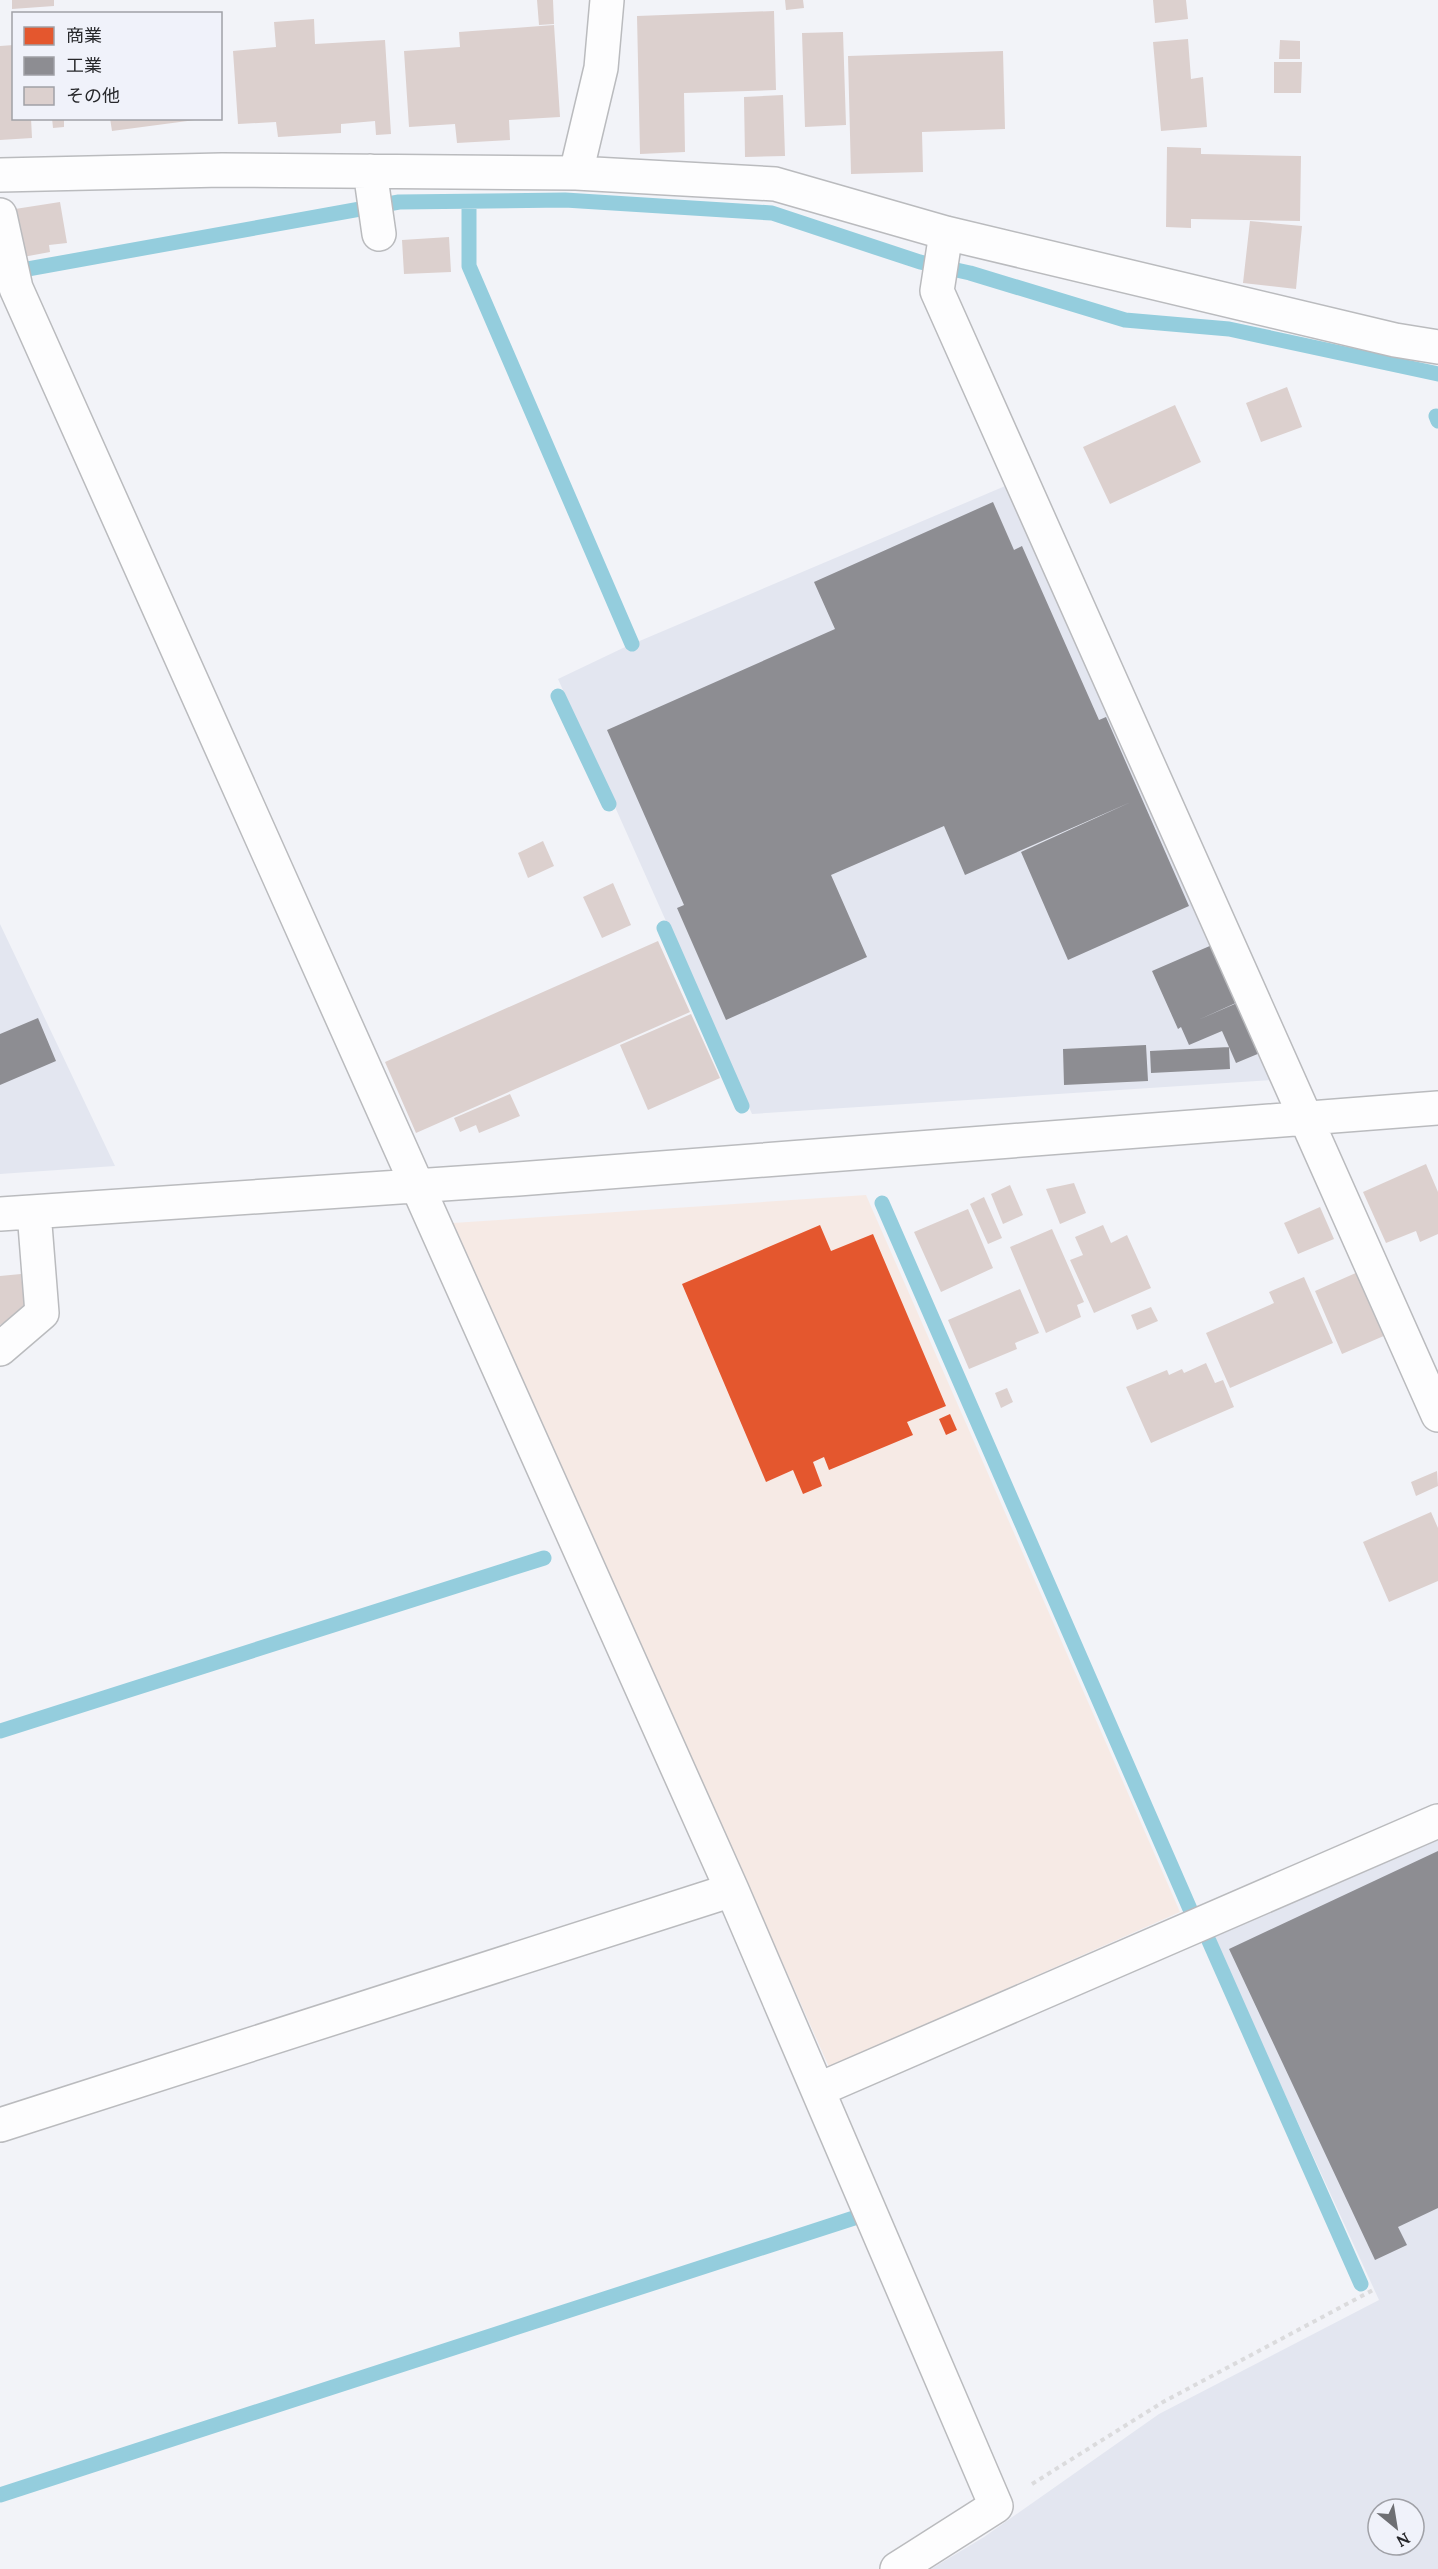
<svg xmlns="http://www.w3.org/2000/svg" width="1438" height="2569" font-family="Lora,'Noto Sans JP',serif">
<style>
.commercial{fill:#f6eae5}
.built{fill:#e3e6f0;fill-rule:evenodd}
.shops{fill:#e4572e}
.industry{fill:#8d8d92}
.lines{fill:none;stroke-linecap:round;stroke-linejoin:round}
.stream{stroke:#94cddd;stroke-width:15}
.building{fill:#dcd0ce}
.minor-casing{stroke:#babbbe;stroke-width:36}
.path{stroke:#dbdbdd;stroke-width:4;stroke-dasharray:4.5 4.5;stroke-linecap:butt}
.minor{stroke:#fdfdfe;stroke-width:33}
</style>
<rect width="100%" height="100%" fill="#f2f3f8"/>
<path class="commercial" d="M866 1195 1180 1912 829 2067 453 1223Z"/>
<path class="built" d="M1017 481 1273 1080 752 1114 558 679 623 648Z
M0 924 115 1166 0 1174Z
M1438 1836V2569H931L984 2537 1159 2414 1379 2300 1212 1935ZM1378 2509H1414V2545H1378Z"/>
<path class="shops" d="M820 1225 831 1251 873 1234 946 1406 907 1422 913 1435 829 1470 824 1457 813 1462 822 1486 803 1494 793 1470 766 1482 682 1284Z
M950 1414 957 1430 946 1435 939 1419Z"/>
<path class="industry" d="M993 502 1014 550 1022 546 1099 720 1106 717 1189 906 1068 960 1021 852 1131 802 965 875 944 826 831 875 867 957 726 1020 677 908 684 905 607 730 835 629 814 582Z
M1212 945 1238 1002 1198 1020 1237 1003 1260 1053 1236 1063 1222 1031 1189 1045 1181 1027 1178 1029 1152 971Z
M38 1018 56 1061 0 1085V1034Z
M1146 1045 1148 1081 1064 1085 1063 1049Z
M1229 1047 1230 1069 1151 1073 1150 1051Z
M1438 1851V2208L1398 2227 1407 2245 1375 2260 1229 1949Z"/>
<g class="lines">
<path class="stream" d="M469 203V266L632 644
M11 272 399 202 565 200 772 213 920 262 970 273 1125 320 1229 329 1438 374
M1436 416 1438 421
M558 696 609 804
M664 928 742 1106
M882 1203 1190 1909
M0 1731 544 1558
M1209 1941 1361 2284
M0 2495 854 2218"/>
</g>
<path class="building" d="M12 0H54V6L12 9Z
M537 0H553L554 24 539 25Z
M785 0H803L804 8 786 10Z
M1153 0H1186L1188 19 1155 23Z
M774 11 776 90 684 93 685 152 640 154 637 16Z
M314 19 315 44 385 40 391 134 376 135 375 121 341 124V133L278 137 276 122 238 124 233 51 276 47 274 22Z
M554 25 560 117 509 120 510 140 457 143 455 124 409 127 404 51 460 47 459 32Z
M843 32 846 125 805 127 802 33Z
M1188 39 1191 79 1203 77 1207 127 1161 131 1153 42Z
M1280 40 1300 41V59H1279Z
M14 45V118H31L32 138 0 140V46Z
M1003 51 1005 129 922 132 923 172 851 174 848 56Z
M1274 62H1302L1301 93H1274Z
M783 95 785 156 745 157 744 97Z
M52 118H64V127L53 128Z
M110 118H195V120L112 131Z
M1167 147 1201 148V154L1301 156 1300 221 1191 219V228L1166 227Z
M60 202 67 243 49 245 50 252 23 257 15 209Z
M1250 221 1302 226 1296 289 1243 283Z
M449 237 451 272 404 274 402 240Z
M1287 387 1302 427 1261 442 1246 403Z
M1175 405 1201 462 1110 504 1083 447Z
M543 841 554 866 528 878 518 853Z
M613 883 631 925 602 938 583 897Z
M658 941 690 1012 416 1133 385 1062Z
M691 1014 720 1078 648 1110 620 1045Z
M510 1094 520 1116 479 1133 476 1125 460 1132 454 1118Z
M1426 1164 1438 1192V1234L1420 1242 1416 1231 1386 1243 1363 1192Z
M1074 1183 1086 1213 1060 1224 1046 1189Z
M1010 1185 1023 1215 1003 1224 991 1194Z
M984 1197 1002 1238 988 1244 970 1204Z
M1320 1207 1334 1239 1298 1254 1284 1223Z
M968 1209 993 1268 941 1292 914 1232Z
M1103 1225 1111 1243 1127 1235 1151 1288 1094 1313 1070 1260 1083 1255 1075 1237Z
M1052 1229 1084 1302 1077 1305 1081 1317 1046 1333 1010 1247Z
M1358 1272 1386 1335 1342 1354 1315 1291Z
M21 1274 25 1309 0 1325V1276Z
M1304 1277 1333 1343 1230 1388 1206 1333 1274 1303 1269 1292Z
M1020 1289 1039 1333 1015 1343 1017 1349 969 1369 948 1320Z
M1151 1307 1158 1321 1137 1330 1131 1315Z
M1206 1363 1215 1383 1223 1380 1234 1407 1151 1443 1126 1387 1167 1370 1169 1375 1182 1369 1184 1373Z
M1007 1388 1013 1402 1001 1408 995 1393Z
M1437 1471 1438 1486 1416 1496 1411 1482Z
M1431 1512 1438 1528V1581L1389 1602 1363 1542Z"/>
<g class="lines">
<g class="minor-casing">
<path id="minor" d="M370 171 379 234
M576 173 601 68 607 0
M0 175 222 170 576 173 775 184 946 233 1395 340 1438 347
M0 215 16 288 732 1890 996 2506 897 2569
M946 233 937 291 1438 1415
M0 1214 518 1179 1438 1108
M0 1349 42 1313 34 1212
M820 2089 1438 1821
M0 2125 732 1890"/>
</g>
<path class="path" d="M1032 2484 1163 2402 1373 2290"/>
<use href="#minor" class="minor"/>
</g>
<rect x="12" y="12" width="210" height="108" fill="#f0f2fa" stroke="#a0a1a7" stroke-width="1.5"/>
<rect x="24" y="27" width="30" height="18" fill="#e4572e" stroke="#a0a1a7" stroke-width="1.5"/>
<text x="66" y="42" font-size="18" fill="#27282b">商業</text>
<rect x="24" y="57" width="30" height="18" fill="#8d8d92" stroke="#a0a1a7" stroke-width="1.5"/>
<text x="66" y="72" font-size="18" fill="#27282b">工業</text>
<rect x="24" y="87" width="30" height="18" fill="#dcd0ce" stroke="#a0a1a7" stroke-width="1.5"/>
<text x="66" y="102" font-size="18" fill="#27282b">その他</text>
<g transform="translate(1396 2527) rotate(150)"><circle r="28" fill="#f0f2fa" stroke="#a0a1a7" stroke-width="1.5"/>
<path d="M0-4.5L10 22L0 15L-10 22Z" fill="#6e6f73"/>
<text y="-9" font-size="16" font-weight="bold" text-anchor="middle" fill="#27282b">N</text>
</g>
</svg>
